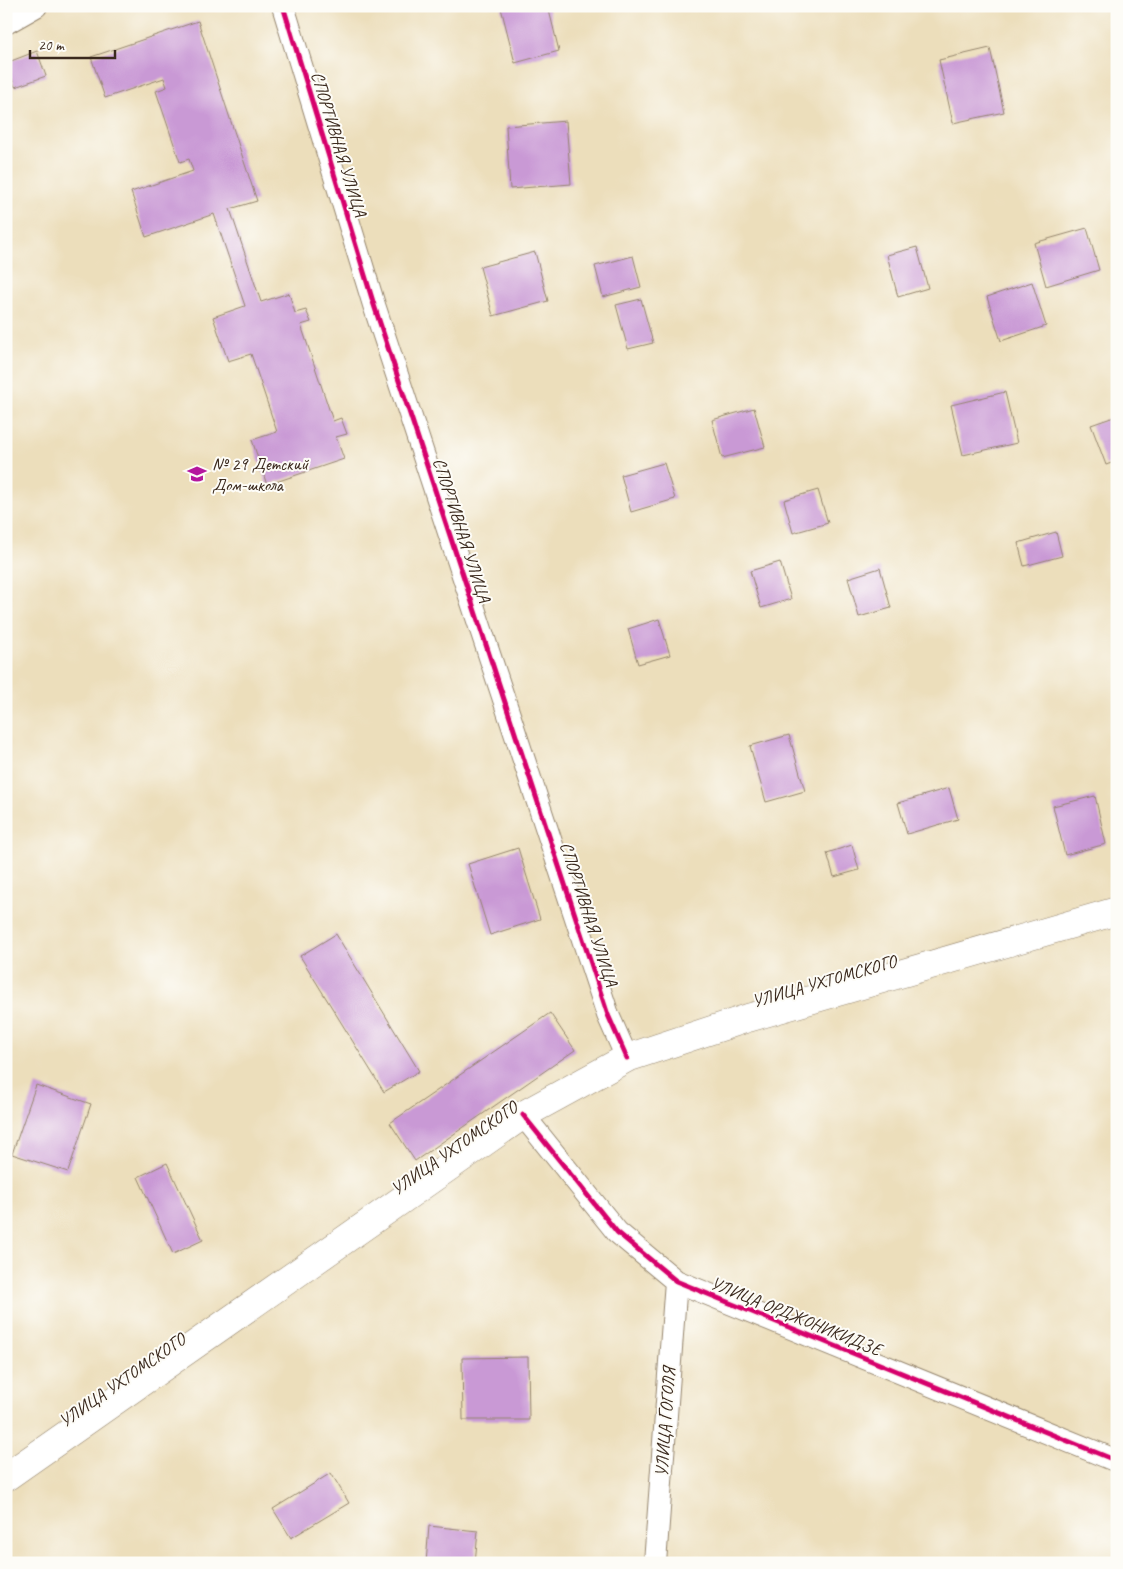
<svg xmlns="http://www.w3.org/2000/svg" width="1123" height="1569" font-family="Caveat,sans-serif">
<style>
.building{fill:#c999d5}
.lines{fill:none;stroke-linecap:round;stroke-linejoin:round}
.street-casing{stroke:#94846c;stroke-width:24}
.secondary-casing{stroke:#94846c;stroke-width:29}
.street{stroke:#fff;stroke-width:22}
.secondary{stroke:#fff;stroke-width:28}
.cycleway-casing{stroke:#fdfcf7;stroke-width:8}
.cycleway{stroke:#d6006c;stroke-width:5}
.labels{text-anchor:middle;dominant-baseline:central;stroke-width:4;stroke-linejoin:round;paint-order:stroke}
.street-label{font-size:18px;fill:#3b2a1e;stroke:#fdfcf7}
.poi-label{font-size:18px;fill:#3b2a1e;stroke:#fdfcf7;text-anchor:start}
</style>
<rect width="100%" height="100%" fill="#fdfcf7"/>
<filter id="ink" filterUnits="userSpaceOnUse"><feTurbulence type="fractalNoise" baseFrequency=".02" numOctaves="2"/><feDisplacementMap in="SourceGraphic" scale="10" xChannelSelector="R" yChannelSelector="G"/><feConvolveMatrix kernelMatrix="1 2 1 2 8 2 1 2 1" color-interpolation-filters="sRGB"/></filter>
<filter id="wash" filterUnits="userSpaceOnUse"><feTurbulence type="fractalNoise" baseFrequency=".0096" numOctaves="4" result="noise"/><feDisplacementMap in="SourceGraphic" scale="20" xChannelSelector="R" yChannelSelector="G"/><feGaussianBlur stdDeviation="1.12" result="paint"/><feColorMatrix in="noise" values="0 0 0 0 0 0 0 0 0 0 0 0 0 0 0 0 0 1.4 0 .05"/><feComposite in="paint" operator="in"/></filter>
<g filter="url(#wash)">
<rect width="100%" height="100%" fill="#ecdebb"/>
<g id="blocks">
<path class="building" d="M506 6H548L559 51 515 63 501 8Z
M198 21 257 201 230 209 261 302 289 293 295 313 306 310 311 322 301 325 333 421 341 418 347 434 336 437 344 459 267 485 252 440 277 432 251 354 228 361 213 317 245 306 214 214 146 237 131 192 193 171 189 159 180 162 156 91 167 87 164 78 105 98 91 57Z
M990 48 1004 112 953 123 939 60Z
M37 51 46 76 15 87 6 63Z
M566 121 571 184 510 189 506 126Z
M1087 228 1099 270 1046 286 1034 243Z
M917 247 928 288 898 297 887 255Z
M535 252 548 301 493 316 480 267Z
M633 256 641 287 603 297 595 266Z
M1032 282 1046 326 1001 341 987 297Z
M641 299 653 343 628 349 616 305Z
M1005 392 1017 443 963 455 951 405Z
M754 408 765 447 722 458 712 420Z
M1117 416V461L1106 465 1091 425Z
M664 463 675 499 631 512 621 475Z
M818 490 828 523 793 533 784 500Z
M1056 532 1062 556 1024 566 1018 543Z
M780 562 791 599 761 608 750 571Z
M880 568 891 608 859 617 848 578Z
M659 619 670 655 638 664 628 629Z
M789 735 805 791 766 802 750 746Z
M949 788 958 819 907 834 898 803Z
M1095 796 1106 844 1065 855 1053 806Z
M852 845 859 870 834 877 827 853Z
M518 848 540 919 490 935 468 864Z
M336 934 419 1071 384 1092 300 956Z
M550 1013 575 1050 415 1161 390 1123Z
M36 1085 91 1104 68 1172 12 1154Z
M167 1163 203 1240 173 1254 138 1177Z
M528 1357 529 1420H463L462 1358Z
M331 1473 349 1503 291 1538 273 1509Z
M429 1526 478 1531 475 1563H426Z"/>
</g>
</g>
<g filter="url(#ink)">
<use href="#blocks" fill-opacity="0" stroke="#94846c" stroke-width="1"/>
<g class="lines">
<g class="street-casing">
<path id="street" d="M283 6 374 305 608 1015 627 1058
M6 23 36 6
M523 1115 617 1232 676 1281 1117 1461
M655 1563 676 1281"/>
</g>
<g class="secondary-casing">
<path id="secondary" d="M6 1477 523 1115 627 1058 748 1018 1117 911"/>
</g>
<use href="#street" class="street"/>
<use href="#secondary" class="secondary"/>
<g class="cycleway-casing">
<path id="cycleway" d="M283 6 374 305 608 1015 627 1058
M523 1115 617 1232 676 1281 1117 1461"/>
</g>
<use href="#cycleway" class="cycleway"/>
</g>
</g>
<defs>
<g id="school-bare" transform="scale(1.5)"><path d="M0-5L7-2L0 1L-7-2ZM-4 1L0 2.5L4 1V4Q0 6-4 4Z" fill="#b5179e" stroke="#fdfcf7" stroke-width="2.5" paint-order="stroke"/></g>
</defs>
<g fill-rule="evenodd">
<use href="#school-bare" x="197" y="474"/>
</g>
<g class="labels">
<g class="street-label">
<text transform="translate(339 144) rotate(73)">СПОРТИВНАЯ УЛИЦА</text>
<text transform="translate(462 530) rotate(72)">СПОРТИВНАЯ УЛИЦА</text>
<text transform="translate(589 914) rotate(72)">СПОРТИВНАЯ УЛИЦА</text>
<text transform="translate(824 981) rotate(-16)">УЛИЦА УХТОМСКОГО</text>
<text transform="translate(454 1148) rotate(-35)">УЛИЦА УХТОМСКОГО</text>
<text transform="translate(796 1316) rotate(22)">УЛИЦА ОРДЖОНИКИДЗЕ</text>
<text transform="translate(122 1380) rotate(-35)">УЛИЦА УХТОМСКОГО</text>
<text transform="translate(665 1422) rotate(-86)">УЛИЦА ГОГОЛЯ</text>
</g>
<g class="poi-label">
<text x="212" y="464">№ 29 Детский<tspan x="212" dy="21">Дом-школа</tspan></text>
</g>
</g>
<rect width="1123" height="1569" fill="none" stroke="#fdfcf7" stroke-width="25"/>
<path d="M30 50v8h85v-8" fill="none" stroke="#3b2a1e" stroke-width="2.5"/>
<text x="38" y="50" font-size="15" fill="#3b2a1e" stroke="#fdfcf7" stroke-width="4" paint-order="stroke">20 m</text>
</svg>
